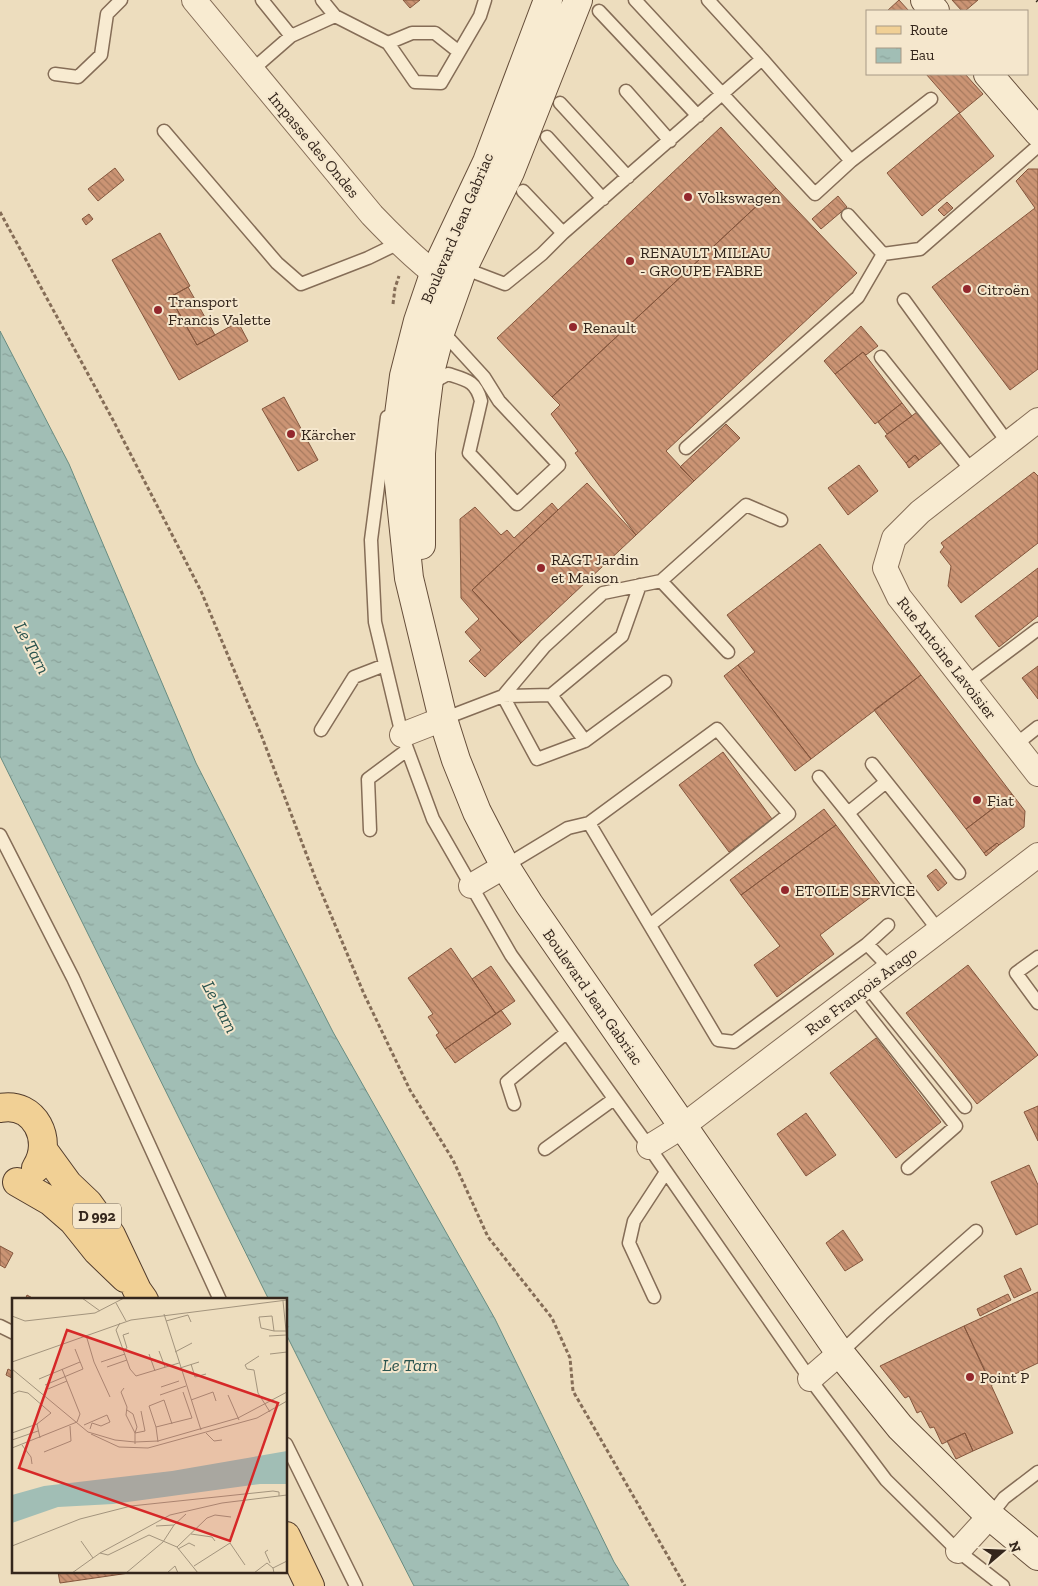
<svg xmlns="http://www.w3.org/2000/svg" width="1038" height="1586" font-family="'Zilla Slab',serif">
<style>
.water{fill:url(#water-ripples);stroke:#698c81}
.building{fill:url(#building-back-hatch);stroke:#84563d}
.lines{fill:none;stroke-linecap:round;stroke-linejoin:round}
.lane-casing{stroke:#856d57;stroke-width:15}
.street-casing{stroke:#856d57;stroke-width:26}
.secondary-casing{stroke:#664e3a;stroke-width:30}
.primary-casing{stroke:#523c2c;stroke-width:30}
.path{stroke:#856d57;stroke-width:3;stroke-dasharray:4 2.5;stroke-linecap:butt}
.lane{stroke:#f8ebd1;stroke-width:12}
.street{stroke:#f8ebd1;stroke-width:24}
.secondary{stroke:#f8ebd1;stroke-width:28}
.primary{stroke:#f1d095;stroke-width:28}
.rail{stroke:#34261c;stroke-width:4;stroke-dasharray:9 9;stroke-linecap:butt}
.poi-dot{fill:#93282d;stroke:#f5e7cd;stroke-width:2}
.labels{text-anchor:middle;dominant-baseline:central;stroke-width:4;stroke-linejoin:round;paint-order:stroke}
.shield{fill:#f5e7cd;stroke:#6e6051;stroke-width:1}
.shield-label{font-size:15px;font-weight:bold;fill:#34261c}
.street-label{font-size:16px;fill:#34261c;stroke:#f5e7cd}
.poi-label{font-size:16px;fill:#34261c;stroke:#f5e7cd;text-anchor:start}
.water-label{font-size:18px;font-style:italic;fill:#2b544f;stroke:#f5e7cd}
.inset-road{fill:none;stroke:#a3947d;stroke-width:1}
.view{fill:#d62828;fill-opacity:0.15;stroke:#d62828;stroke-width:2.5}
.inset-edge{fill:none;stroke:#34261c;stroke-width:2.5}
</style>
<defs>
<pattern id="water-ripples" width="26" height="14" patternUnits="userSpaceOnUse" patternTransform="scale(1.25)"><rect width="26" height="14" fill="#a1beb5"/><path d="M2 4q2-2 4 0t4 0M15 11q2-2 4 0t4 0" fill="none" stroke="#8ba39b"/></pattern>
<pattern id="building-back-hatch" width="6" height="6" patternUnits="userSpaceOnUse" patternTransform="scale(1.25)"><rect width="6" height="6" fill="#cb9474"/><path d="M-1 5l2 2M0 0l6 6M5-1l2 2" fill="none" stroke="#a6795e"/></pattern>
</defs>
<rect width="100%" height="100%" fill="#edddbe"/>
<path class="water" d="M0 331 69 464 196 763 333 1032 495 1319 614 1562 629 1586H414L329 1420 286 1334V1300H269L0 756Z"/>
<path class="building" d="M403 0H420L410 8Z
M899 0 909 11H887Z
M952 0H978L965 11H962Z
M926 74H965L983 94 960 113Z
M959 113 994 156 922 216 887 173Z
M721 127 776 188 552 397 497 338Z
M115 168 124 180 98 201 88 189Z
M1028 169H1038V369L1010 390 932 287 1035 208 1016 181Z
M776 188 857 273 666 451 694 481 636 535 575 453 578 451 551 414 560 405 552 397Z
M838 196 847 207 821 229 812 219Z
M947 202 953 208 944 216 938 210Z
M89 214 93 219 86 225 82 219Z
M160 233 190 286 170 297 197 345 238 322 248 341 179 380 112 260Z
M188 287 215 335 197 345 170 297Z
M861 326 878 346 866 355 863 352 835 374 824 361Z
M863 352 902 403 875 424 835 374Z
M284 397 318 460 298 471 262 409Z
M902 403 912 416 887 434 878 422Z
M917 412 941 443 919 460 915 455 906 463 885 436Z
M726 424 740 438 694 481 680 467Z
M915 455 919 460 909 468 906 463Z
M859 465 878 491 848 515 828 488Z
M1034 472 1038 476V543L961 603 948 586 951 566 940 552 944 547 941 543Z
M587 483 636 535 521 643 472 590Z
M552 503 558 510 472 590 521 643 485 677 469 661 481 650 465 632 479 619 461 598 460 519 475 507 501 535 507 530 514 538Z
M820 544 921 675 811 759 738 665 755 652 727 615Z
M1038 568V616L999 647 975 616Z
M738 665 811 759 795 771 724 676Z
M1038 666V699L1022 678Z
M921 675 1012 794 966 829 874 710Z
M723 752 772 819 729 852 679 785Z
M1012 794 1025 811 1024 827 999 845 997 843 984 853 966 829Z
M824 809 836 825 741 895 730 880Z
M836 825 883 888 820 935 834 954 777 997 754 965 780 946 741 895Z
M997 843 999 845 986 856 984 853Z
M936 869 947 883 938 891 927 876Z
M451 948 496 1014 445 1049 436 1035 439 1033 428 1017 433 1014 408 978Z
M968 965 1038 1055 977 1104 906 1013Z
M491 966 515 1001 496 1014 472 979Z
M501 1010 511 1024 455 1063 445 1049Z
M876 1038 941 1122 896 1158 830 1073Z
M1038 1106V1141L1024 1112Z
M806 1113 836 1155 806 1176 777 1134Z
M1029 1165 1038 1185V1224L1016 1235 991 1182Z
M843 1230 863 1260 845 1271 826 1243Z
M0 1246 13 1253 5 1268 0 1265Z
M1021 1268 1031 1290 1014 1298 1004 1276Z
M1038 1292V1363L992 1385 964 1326Z
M1008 1294 1011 1300 980 1316 977 1309Z
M27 1295 36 1300H25Z
M964 1326 1013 1433 973 1451 965 1433 942 1444 934 1427 930 1428 921 1411 917 1413 909 1396 905 1398 880 1366Z
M8 1369 14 1372V1379L6 1375Z
M965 1433 973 1451 956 1459 947 1441Z
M58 1572H136L60 1583Z"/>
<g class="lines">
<g class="lane-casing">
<path id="lane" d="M262 0 291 36
M322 0 335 16
M635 0 815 194 851 161 931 99
M708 0 762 59 851 161
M599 11 698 116
M388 43 412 33H435L459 52
M252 70 291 36 335 16 388 43 415 82 441 83 480 16 485 0
M55 74 78 77 101 55 107 14 121 0
M626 91 670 141
M560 103 628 177
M164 131 277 263 301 284 368 258 399 243
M547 137 603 199
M523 191 563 233
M848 215 883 254
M461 270 463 268 505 284 542 254 563 233 762 59
M904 300 1008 443
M881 357 972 471
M428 385 448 374C467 380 476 381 481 401L469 453 517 504 559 465 499 401 484 377 441 330
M387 417 371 540 375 622 402 735 433 819 511 955 649 1147 810 1379 886 1480 958 1551 1003 1586
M686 448 858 297 883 254 920 249 1038 146
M661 581 728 652
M640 585 622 636 551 695 503 696 537 759 585 741 665 682
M966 683 1038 629
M551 695 585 741
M443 719 503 696 545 646 603 593 661 581 746 505 781 520
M321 730 354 677 385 665
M1015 745 1038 727
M872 764 959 873
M819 777 848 813 939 931
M848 813 886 782
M589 823 717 729 789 814 650 925
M370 830 368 779 407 750
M0 835 73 978 220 1300
M505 866 568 828 589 823 718 1040 734 1042 867 944 888 925
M867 944 890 968
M1038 957 1016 973 1038 1003
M867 986 965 1107
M853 996 956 1126 908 1168
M514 1104 507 1082 566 1033
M545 1149 614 1099
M654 1297 629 1243 634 1221 666 1172
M0 1326 14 1333
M840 1353 882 1314 976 1231
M286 1444 356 1586
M990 1516 1004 1498 1038 1472"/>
</g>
<g class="street-casing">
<path id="street" d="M194 0 372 215C394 238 417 261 443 280
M1038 420 920 512 894 538 885 568 899 597 1038 774
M402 735 443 719
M471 886 505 866
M649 1147 683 1126 1038 855
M810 1379 840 1353
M958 1551 990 1516"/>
</g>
<g class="secondary-casing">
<path id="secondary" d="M548 0 487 162 434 274 418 321 404 376 398 422V473L409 578 443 719 456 760 477 812 505 866 529 904 840 1353 900 1427 990 1516 1038 1556
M925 0 935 11
M988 74 1038 132
M421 545V453L424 419 430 372 441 330 463 268 510 172 578 0"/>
</g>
<g class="primary-casing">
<path id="primary" d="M0 1108C35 1101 54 1141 36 1168
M44 1151 68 1184 88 1203 111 1235 137 1290 144 1300
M17 1182 50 1201 73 1221 97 1251 125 1278
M286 1536 310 1586"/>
</g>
<path class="path" d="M0 212 113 420 201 591 262 737 315 877 364 994 410 1090 453 1160 488 1237 552 1318 570 1358 573 1391 685 1586
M393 304 395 288 399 276"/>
<use href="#lane" class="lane"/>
<use href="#street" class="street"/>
<use href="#secondary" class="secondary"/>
<use href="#primary" class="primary"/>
<path class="rail" d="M1037 0 1038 1"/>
</g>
<g class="poi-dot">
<circle cx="688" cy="197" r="5"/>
<circle cx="630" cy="261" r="5"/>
<circle cx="967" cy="289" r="5"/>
<circle cx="158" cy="310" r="5"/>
<circle cx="573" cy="327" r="5"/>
<circle cx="291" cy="434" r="5"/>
<circle cx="541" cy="568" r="5"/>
<circle cx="977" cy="800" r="5"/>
<circle cx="785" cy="890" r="5"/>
<circle cx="970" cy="1377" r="5"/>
</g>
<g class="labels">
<rect class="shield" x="73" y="1203.5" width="48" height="25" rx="4"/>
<g class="shield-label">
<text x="97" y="1216">D 992</text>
</g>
<g class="street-label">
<text transform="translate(314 145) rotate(50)">Impasse des Ondes</text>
<text transform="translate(457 228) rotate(-67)">Boulevard Jean Gabriac</text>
<text transform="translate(947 658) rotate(52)">Rue Antoine Lavoisier</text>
<text transform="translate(861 991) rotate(-37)">Rue François Arago</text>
<text transform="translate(593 997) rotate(55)">Boulevard Jean Gabriac</text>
</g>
<g class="poi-label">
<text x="698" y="197">Volkswagen</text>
<text x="640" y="252">RENAULT MILLAU<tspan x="640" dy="18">- GROUPE FABRE</tspan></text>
<text x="977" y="289">Citroën</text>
<text x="168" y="301">Transport<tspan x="168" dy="18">Francis Valette</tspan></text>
<text x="583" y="327">Renault</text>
<text x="301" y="434">Kärcher</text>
<text x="551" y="559">RAGT Jardin<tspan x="551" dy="18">et Maison</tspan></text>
<text x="987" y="800">Fiat</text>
<text x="795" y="890">ETOILE SERVICE</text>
<text x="980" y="1377">Point P</text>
</g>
<g class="water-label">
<text transform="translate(32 648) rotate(62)">Le Tarn</text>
<text transform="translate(220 1007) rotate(62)">Le Tarn</text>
<text x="410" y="1365">Le Tarn</text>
</g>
</g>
<g transform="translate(12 1298)">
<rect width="275" height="275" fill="#edddbe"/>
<path d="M275 153V186H248L101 206 46 209 0 225V197L32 188 160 173Z" fill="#a1beb5"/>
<path class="inset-road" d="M70 0 88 13M271 3 275 42M104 5 114 23M152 16 189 132M0 18 13 23 83 15 112 0M154 23 176 17 179 24M108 25 104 32 118 71 124 78 167 65M262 33 260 18 247 19 249 30 262 33H274M74 37 82 64 98 99M257 38 274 37M111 52 115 50 111 37 117 35M147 53 153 69M163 54 180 45M137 56 143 73M258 56 275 54M247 58 233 67 235 71 242 72 246 95 258 114M0 64 119 22 275 2M89 64 113 56M179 66 183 79 194 76M95 69 115 62M168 70 187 64M0 71 76 134 103 142 123 144 146 143 226 120 275 94M27 81 68 64M33 87 71 71 63 51M149 89 167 83M112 90 109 94 115 109 114 117 123 135V146M36 91 55 83M0 96 7 93 16 95 39 115 25 126 28 140M148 97 174 88M216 97 227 122M179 102 201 94 204 103M115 112 121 116 125 129 123 135 133 133 129 113M72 127 95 117 98 124 89 128 80 125 78 131M144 129 137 108 152 102 160 126M0 135 25 126M194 135 202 143 210 142M79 136 107 149 136 150 245 120 275 103M0 142 26 133M146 144 144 129 180 120 171 94M10 147 19 159 20 166M0 150 65 124 68 116 50 71M32 154 59 143 58 128M144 228 162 227 174 216M179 236 200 239 203 243M69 243 81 260M0 248 68 221 119 208 261 193 267 194V198M165 249 195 220 203 217 219 219M166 251 177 245 183 248M256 252 253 254 258 265M88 255 96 257 137 237 165 249 186 275M182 268 218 245 233 267M60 275 88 255 158 217 210 205 275 197M114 275 151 244 162 227M155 275 163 268 166 275M242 275 255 265 261 270M262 275 261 270 275 263"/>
<path class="view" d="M55 32 266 105 218 243 7 170Z"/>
<rect width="275" height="275" class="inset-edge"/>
</g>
<rect x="866" y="10" width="162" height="65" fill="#f5e7cd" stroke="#a89a86"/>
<rect x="876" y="26" width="25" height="8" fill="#f1d095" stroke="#a89a86"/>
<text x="910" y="35" font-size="15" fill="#34261c">Route</text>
<rect x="876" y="48" width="25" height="15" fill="url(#water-ripples)" stroke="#a89a86"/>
<text x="910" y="60" font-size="15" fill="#34261c">Eau</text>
<g transform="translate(1003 1551) rotate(71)" stroke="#f5e7cd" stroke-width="4" paint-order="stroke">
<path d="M0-4L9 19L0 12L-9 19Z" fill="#34261c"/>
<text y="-8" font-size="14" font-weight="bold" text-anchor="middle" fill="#34261c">N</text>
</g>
</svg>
